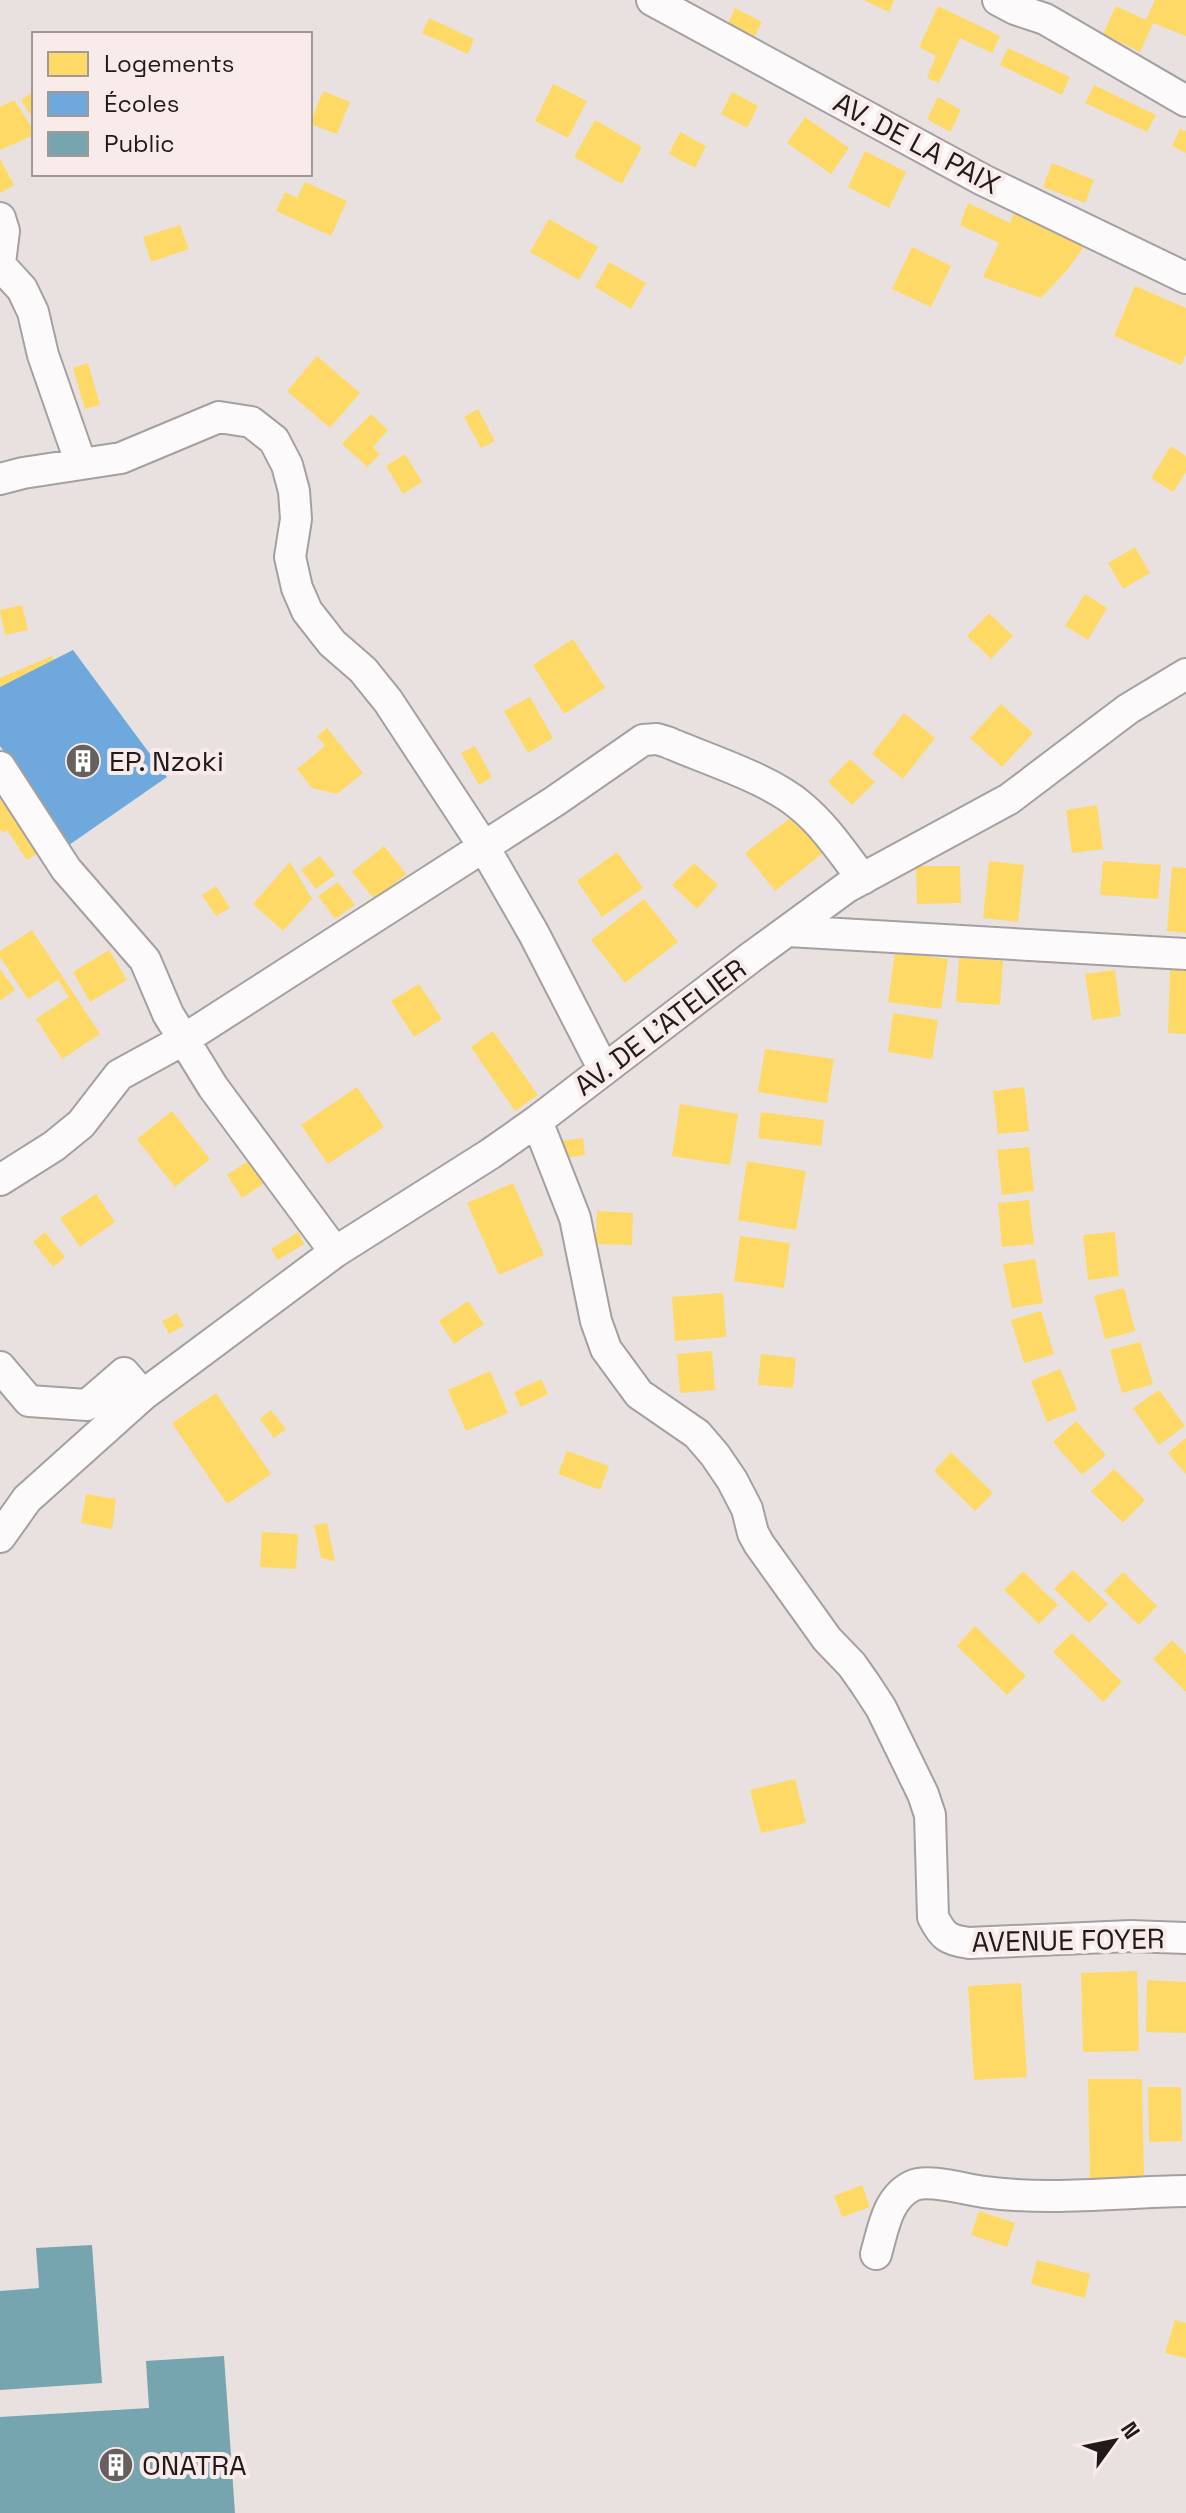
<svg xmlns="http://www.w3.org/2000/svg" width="1186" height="2513" font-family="'Space Grotesk',sans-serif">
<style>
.homes{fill:#ffd966}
.schools{fill:#6fa8dc}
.public{fill:#76a5af}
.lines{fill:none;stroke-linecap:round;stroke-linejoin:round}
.minor-casing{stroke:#a5a0a0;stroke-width:34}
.minor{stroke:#fcfafa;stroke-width:30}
.labels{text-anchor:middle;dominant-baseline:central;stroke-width:8;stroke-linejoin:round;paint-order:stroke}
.street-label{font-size:28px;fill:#201b1a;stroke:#f9ebe9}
.poi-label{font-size:28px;fill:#201b1a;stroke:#f9ebe9;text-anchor:start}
</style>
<rect width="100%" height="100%" fill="#e8e1e0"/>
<path class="homes" d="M864 0H894L889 12Z
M1155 0H1186V36L1153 23 1140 52 1103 34 1116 6 1146 20Z
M938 6 1000 36 992 53 960 38 939 83 927 78 936 56 919 47Z
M735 8 762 22 751 43 725 30Z
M429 18 474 39 468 54 422 33Z
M1008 48 1070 77 1062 95 1000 65Z
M553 84 587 101 568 138 535 121Z
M1094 85 1156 115 1147 132 1085 103Z
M34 91V121L21 100Z
M323 91 350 102 337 134 310 124Z
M732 92 758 106 747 128 721 114Z
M938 97 961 110 950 132 927 119Z
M14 100 34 130V135L0 150V107Z
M805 117 849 148 831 174 787 143Z
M595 120 642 147 622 184 574 157Z
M1180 129 1186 131V153L1172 146Z
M680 132 706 146 695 168 669 154Z
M865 151 906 172 889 208 848 187Z
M0 159 14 185 0 193Z
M1052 163 1094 180 1085 203 1043 187Z
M305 182 347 201 331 236 276 211 285 192 297 198Z
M968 203 1010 223 1015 210 1085 245 1068 269 1041 298 983 277 999 243 960 225Z
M549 219 598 247 579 280 530 252Z
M180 225 189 249 151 262 143 237Z
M912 247 951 266 931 307 892 289Z
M609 262 646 283 631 309 595 287Z
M1135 286 1186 308V354L1181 365 1114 336Z
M317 356 360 393 330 428 287 391Z
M88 363 100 405 85 409 73 368Z
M478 409 495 441 481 448 464 417Z
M371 414 388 430 373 447 380 454 367 467 342 444Z
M1171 446 1186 456V472L1173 492 1151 478Z
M405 454 422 482 403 494 386 466Z
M1135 547 1150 573 1123 589 1108 563Z
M1085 594 1107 608 1088 640 1065 626Z
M22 605 28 630 5 635 0 610Z
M989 613 1013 636 991 659 967 636Z
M573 639 605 688 564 714 533 665Z
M52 656 61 679 0 704V678Z
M530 697 553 738 528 753 504 711Z
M1001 704 1033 733 1002 767 970 738Z
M904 713 935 738 903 779 872 754Z
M327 728 363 773 337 794 312 788 297 769 325 746 317 736Z
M475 746 492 777 479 785 461 753Z
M850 759 875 782 852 805 828 782Z
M8 790 44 849 27 860 7 830 3 833 0 829V795Z
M1097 805 1103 849 1072 853 1066 810Z
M794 815 823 853 775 891 745 853Z
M384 846 406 874 375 900 352 872Z
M617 852 643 888 602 917 577 881Z
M320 856 335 875 316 889 301 870Z
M989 861 1024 865 1018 922 983 918Z
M1103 861 1161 865 1158 899 1100 895Z
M290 862 312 899 283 931 253 904Z
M694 863 718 885 697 909 672 885Z
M916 866H960L961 903 917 904Z
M1172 867 1186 868V933L1167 931Z
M338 882 355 905 335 919 318 896Z
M216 886 230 908 216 916 202 895Z
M644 899 678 942 625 983 591 940Z
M32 930 100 1034 62 1059 36 1019 69 997 58 980 28 999 0 957V951Z
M109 950 127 980 90 1002 73 972Z
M895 952 948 959 941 1009 888 1002Z
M959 958 1003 961 1000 1005 956 1002Z
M0 969 15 990 0 1001Z
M1115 970 1121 1016 1092 1020 1085 974Z
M1170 970 1186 971V1034L1168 1033Z
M419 984 442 1019 414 1037 391 1001Z
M893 1013 938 1020 932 1059 888 1052Z
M493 1031 538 1095 515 1111 471 1047Z
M765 1049 834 1059 827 1103 758 1092Z
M357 1087 384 1127 328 1164 301 1125Z
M1024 1087 1029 1131 998 1134 993 1091Z
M680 1104 738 1114 730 1165 672 1156Z
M172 1111 210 1159 175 1187 137 1139Z
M761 1112 824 1120 821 1146 758 1138Z
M583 1138 585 1155 564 1158 561 1141Z
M1029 1147 1034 1191 1002 1195 997 1150Z
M251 1159 266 1182 242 1198 227 1175Z
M747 1161 806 1171 796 1230 738 1220Z
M513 1183 544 1255 499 1275 467 1203Z
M96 1194 115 1222 80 1247 60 1218Z
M1029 1200 1034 1244 1002 1247 998 1203Z
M597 1211 633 1213 632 1245 596 1244Z
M45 1232 65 1257 53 1267 33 1242Z
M298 1232 304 1244 278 1260 271 1249Z
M1115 1232 1119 1276 1088 1280 1083 1235Z
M740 1236 790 1243 784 1288 734 1281Z
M1035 1259 1043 1303 1012 1308 1003 1264Z
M1124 1288 1135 1331 1105 1339 1094 1296Z
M723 1293 726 1337 675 1341 672 1297Z
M468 1301 484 1324 454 1344 439 1321Z
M1041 1311 1054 1354 1024 1363 1011 1320Z
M177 1313 184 1326 169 1334 162 1321Z
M1140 1342 1153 1384 1122 1393 1110 1350Z
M712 1351 715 1390 680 1393 677 1354Z
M761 1354 796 1358 793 1388 758 1385Z
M1060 1369 1077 1410 1047 1422 1031 1381Z
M490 1371 508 1413 466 1431 448 1390Z
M541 1379 548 1394 521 1407 514 1392Z
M1159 1390 1185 1426 1159 1445 1133 1408Z
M216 1393 271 1474 227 1504 172 1423Z
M271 1410 286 1429 274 1438 260 1419Z
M1076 1421 1106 1455 1082 1475 1053 1442Z
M1186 1438V1474L1168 1453Z
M567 1451 609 1466 600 1490 558 1474Z
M951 1452 993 1493 975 1511 934 1471Z
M1114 1469 1145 1500 1123 1523 1091 1491Z
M86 1494 116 1499 112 1529 81 1523Z
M327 1523 335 1561 321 1558 314 1525Z
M262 1532 298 1534 296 1569 260 1567Z
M1073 1570 1108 1604 1089 1623 1054 1589Z
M1023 1571 1058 1605 1039 1624 1004 1590Z
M1123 1572 1157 1606 1139 1625 1104 1591Z
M975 1626 1026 1676 1007 1695 957 1646Z
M1072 1633 1122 1682 1103 1702 1053 1652Z
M1172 1640 1186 1654V1692L1153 1659Z
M795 1779 806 1823 761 1833 750 1790Z
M1137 1971 1139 2051 1083 2052 1081 1973Z
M1147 1980 1186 1982V2033L1146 2032Z
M1021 1983 1027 2077 974 2080 968 1986Z
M1088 2079H1142L1144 2178H1090Z
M1148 2087H1181L1182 2141 1149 2142Z
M862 2185 870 2207 842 2217 834 2196Z
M979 2211 1015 2223 1007 2247 971 2235Z
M1037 2260 1090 2274 1085 2298 1031 2284Z
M1175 2320 1186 2323V2358L1165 2353Z"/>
<path class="schools" d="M73 650 167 777 69 845 0 746V687Z"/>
<path class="public" d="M92 2245 102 2383 0 2390V2291L39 2288 36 2248Z
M224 2356 235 2513H0V2417L149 2408 146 2361Z"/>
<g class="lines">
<g class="minor-casing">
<path id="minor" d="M652 0 983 180 1186 278
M998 0 1015 9 1045 19 1186 101
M0 218 4 231 0 263
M0 265 22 289 33 312 43 355 81 464
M0 479 23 473 121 458 219 417 251 422 274 440 287 465 294 491 296 519 290 557 297 588 307 611 332 643 363 670 388 701 484 847 534 934 604 1070
M0 767 66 869 145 960 168 1014 213 1087 335 1252
M788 931 1186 954
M537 1121 575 1218 596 1321 606 1349 639 1394 697 1434 715 1455 732 1480 747 1509 753 1533 759 1544 827 1639 852 1665 866 1685 881 1708 923 1794 930 1815 933 1917C943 1937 948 1940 969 1943L1131 1936 1186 1938
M0 1180 54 1146 81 1124 119 1075 183 1040 555 801 643 740 657 739 667 742C706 759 771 779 802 807 826 827 844 855 863 879
M0 1367 29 1401 87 1405 124 1373 143 1395
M0 1537 27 1499 143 1395 335 1252 490 1154 537 1121 750 958 847 887 1009 799 1128 709 1186 674
M876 2254C883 2230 887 2198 912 2186 929 2178 966 2190 984 2192 1052 2201 1118 2192 1186 2191"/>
</g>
<use href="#minor" class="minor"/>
</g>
<defs>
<g id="building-disc" transform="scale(1.8)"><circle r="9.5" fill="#66605f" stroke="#f9ebe9"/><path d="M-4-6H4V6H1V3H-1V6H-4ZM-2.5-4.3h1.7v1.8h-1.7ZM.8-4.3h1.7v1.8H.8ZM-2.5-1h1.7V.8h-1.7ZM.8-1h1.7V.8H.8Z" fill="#fff"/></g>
</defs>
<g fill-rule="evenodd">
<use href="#building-disc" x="83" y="761"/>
<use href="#building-disc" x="116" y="2465"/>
</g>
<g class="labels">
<g class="street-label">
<text transform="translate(917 143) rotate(28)">AV. DE LA PAIX</text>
<text transform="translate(660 1027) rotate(-37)">AV. DE L'ATELIER</text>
<text transform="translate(1068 1940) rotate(-1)">AVENUE FOYER</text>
</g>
<g class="poi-label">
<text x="109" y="761">EP. Nzoki</text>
<text x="142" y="2465">ONATRA</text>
</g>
</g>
<rect x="32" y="32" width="280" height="144" fill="#f9ebe9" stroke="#a29896" stroke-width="2"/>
<rect x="48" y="52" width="40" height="24" fill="#ffd966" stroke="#a29896" stroke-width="2"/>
<text x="104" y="72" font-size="24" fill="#201b1a">Logements</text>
<rect x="48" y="92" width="40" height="24" fill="#6fa8dc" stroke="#a29896" stroke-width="2"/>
<text x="104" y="112" font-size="24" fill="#201b1a">Écoles</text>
<rect x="48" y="132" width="40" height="24" fill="#76a5af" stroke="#a29896" stroke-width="2"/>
<text x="104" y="152" font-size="24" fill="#201b1a">Public</text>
<g transform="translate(1114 2441) rotate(57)" stroke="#f9ebe9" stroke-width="6" paint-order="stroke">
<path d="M0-6L14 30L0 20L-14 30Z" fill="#201b1a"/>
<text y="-12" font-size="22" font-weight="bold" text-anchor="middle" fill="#201b1a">N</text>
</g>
</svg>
